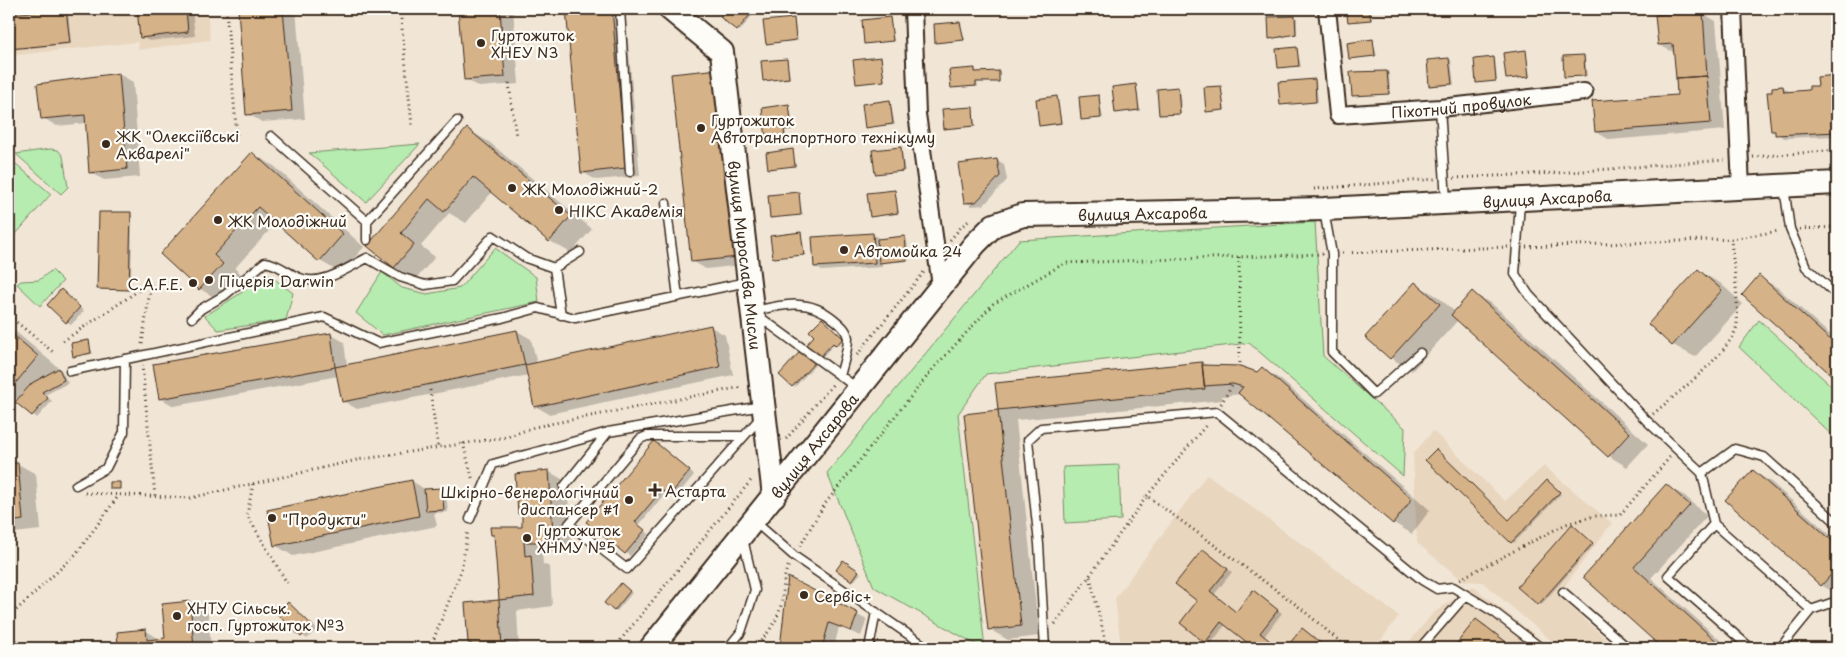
<svg xmlns="http://www.w3.org/2000/svg" width="1846" height="657" font-family="'Playpen Sans',sans-serif">
<style>
.built{fill:#e9d6bf}
.green{fill:#b6ecaf;stroke:#788b66}
.shadow{fill:#0003}
.building{fill:#d6b288;stroke:#3b2a1e}
.lines{fill:none;stroke-linecap:round;stroke-linejoin:round}
.lane-casing{stroke:#3b2a1e;stroke-width:11}
.street-casing{stroke:#3b2a1e;stroke-width:20}
.secondary-casing{stroke:#3b2a1e;stroke-width:26}
.path{stroke:#3b2a1e;stroke-width:3;stroke-dasharray:1 4;stroke-linecap:butt}
.lane{stroke:#fdfcf7;stroke-width:8}
.street{stroke:#fdfcf7;stroke-width:16}
.secondary{stroke:#fdfcf7;stroke-width:22}
.poi-dot{fill:#3b2a1e;stroke:#fdfcf7;stroke-width:2}
.labels{text-anchor:middle;dominant-baseline:central;stroke-width:4.5;stroke-linejoin:round;paint-order:stroke}
.poi-label{font-size:15px;fill:#3b2a1e;stroke:#fdfcf7;text-anchor:start}
.street-label{font-size:15px;fill:#3b2a1e;stroke:#fdfcf7}
</style>
<rect width="100%" height="100%" fill="#f1e6d6"/>
<filter id="ink" filterUnits="userSpaceOnUse"><feTurbulence type="fractalNoise" baseFrequency=".02" numOctaves="2"/><feDisplacementMap in="SourceGraphic" scale="10" xChannelSelector="R" yChannelSelector="G"/><feConvolveMatrix kernelMatrix="1 2 1 2 8 2 1 2 1" color-interpolation-filters="sRGB"/></filter>
<g filter="url(#ink)">
<path class="built" d="M9 9H207L210 40 139 50 137 42 9 56Z
M1433 431 1505 501 1544 466 1612 523 1558 595 1607 640 1600 648H1560L1482 582 1463 581 1417 543 1413 454Z
M1207 474 1399 616 1375 648H1121L1115 598Z
M1473 586 1551 648H1404L1433 613Z"/>
<path class="green" d="M420 144 366 202 309 153Z
M50 149 58 150 63 156 68 187 61 194 16 154Z
M9 158 51 194 9 242Z
M1315 222 1323 356 1405 428 1403 476 1249 343 986 374 958 414 985 648H982L874 587 827 473 1019 240Z
M495 248 536 277 539 302 383 335 356 313 382 272 402 288 427 294 460 288Z
M52 270 63 281 40 306 17 284 21 281 39 280Z
M269 275 293 293 286 320 218 330 205 316Z
M1759 320 1837 391V440L1739 347Z
M1119 465 1121 520 1065 523 1063 467Z"/>
<path class="shadow" d="M66 9 68 11 71 44 9 50V15Z
M138 9H192L195 36 149 41 141 37Z
M239 9H296L305 119 262 122 248 114Z
M459 9H513L519 84 479 87 465 79Z
M567 9H625L640 176 596 180 582 172Z
M729 9H748L754 13 740 31 722 17Z
M1348 9H1371L1372 20 1351 22Z
M1702 13 1716 21 1725 130 1610 140 1596 132 1678 96 1675 53 1659 45Z
M1295 17 1297 18V35H1284V38H1270Z
M890 18 894 41 866 43Z
M794 19 798 41 767 43Z
M960 23 965 40 936 42Z
M1373 41 1377 56 1350 58Z
M1297 49 1301 67H1279L1278 50Z
M1526 51 1530 77 1507 78Z
M1583 56 1585 57 1587 76H1566Z
M881 58 885 81 857 83Z
M1493 58 1495 59 1497 81 1477 82Z
M1449 59 1451 60 1454 85 1431 86Z
M787 60 790 79 764 80Z
M719 70 752 264 706 269 692 261Z
M975 70 977 73 999 72 1000 82H977L978 87H952Z
M1387 72 1389 73 1390 94 1353 95Z
M119 74 133 82 140 177 104 180 90 172 87 123 57 126 43 118Z
M1837 77V136L1784 138 1772 130 1773 93 1783 87 1790 92 1811 91 1819 87V78Z
M1314 80 1316 81 1318 102 1281 104Z
M1136 86 1140 111 1117 112Z
M1221 87 1225 110 1209 112 1207 111Z
M1178 88 1180 89 1181 114H1160Z
M1099 96 1103 118 1082 119Z
M1057 98 1062 124 1042 126 1040 125Z
M890 102 895 125 866 127Z
M789 106 794 129 785 130 786 136 767 137Z
M972 108 976 127 945 128Z
M467 129 489 142 592 229 571 253 550 241 492 192 466 223 449 213 421 246 435 257 416 279 394 267 369 245Z
M901 148 905 171 876 173Z
M793 151 796 166 769 168Z
M252 153 274 166 364 247 341 273 320 261 277 222 235 268 244 277 221 301 200 289Z
M997 160 1004 164 1007 180 984 205 972 206 965 202Z
M895 191 899 214 871 216Z
M798 193 803 215 772 217Z
M130 213 132 215 131 290 100 289 98 288Z
M801 233 805 255 774 258Z
M873 234 881 240 907 239 909 261 882 263V267L822 271 815 267 813 238Z
M1698 271 1720 283 1743 304 1695 357 1673 345Z
M1759 277 1778 288 1837 341V379L1744 294Z
M1415 284 1437 296 1455 312 1472 293 1491 303 1648 444 1627 467 1609 456 1458 320 1412 371 1391 358 1367 337Z
M61 291 84 311 71 325 67 322Z
M824 320 844 339 839 346 835 343 795 387 781 375 816 336Z
M9 326 61 370 68 383 45 395 52 401 37 418 19 400 9 394Z
M711 327 725 335 733 375 549 414 535 406 529 375 357 409 343 401 338 376 174 406 160 398 330 334 344 342 347 365 517 331 531 339 537 364Z
M88 341 93 354 74 356Z
M1202 364 1258 374 1262 369 1280 379 1430 510 1412 534 1394 523 1242 394 1222 396 1223 400 1016 420 1039 636 1008 640 989 629 966 415 999 411 996 384Z
M659 445 694 475 675 498 666 492 639 525 649 534 630 556 588 522Z
M18 464 36 474 41 530 14 533 9 530V465Z
M548 471 567 482 571 540 577 544 578 552H542L543 564 550 567 552 606 517 611 519 648H473L472 644 469 642 466 604 500 602 496 536 492 534 524 528 523 515 519 513Z
M1753 471 1771 482 1837 541V594L1821 585Z
M412 481 426 490 442 489 446 492 448 512 434 513 437 526 293 556 275 545Z
M1550 483 1561 494 1514 543 1512 542 1510 521Z
M1667 486 1685 496 1707 516 1651 578 1729 648H1664L1584 577Z
M1574 527 1594 545 1541 605 1519 587Z
M1208 553 1232 572 1214 595 1236 613 1258 594 1282 613 1264 637 1279 648H1253L1255 647 1226 624 1210 645 1205 642 1199 601Z
M844 561 861 573 854 581 838 570Z
M789 579 867 620 861 636 839 627 834 648H782Z
M623 586 632 593 617 611 606 603Z
M190 602 208 613 211 648H119L118 633 145 630 161 640 166 639Z
M288 604 317 629 307 639 279 614Z
M1477 620 1484 624 1514 648H1454Z"/>
<path class="building" d="M66 9 70 43 9 49V14Z
M137 9H186L188 32 140 38Z
M238 9H283L292 111 246 115Z
M458 9H500L505 77 464 80Z
M566 9H612L626 168 581 173Z
M727 9H750L753 11 737 31 720 17Z
M1346 9H1369L1371 20 1348 22Z
M1703 11 1707 76 1676 78 1673 44 1658 45 1655 15Z
M1295 16 1296 34 1269 39 1268 17Z
M890 17 893 41 864 44 862 20Z
M794 18 796 40 766 44 763 21Z
M960 22 964 40 935 43 934 24Z
M1373 39 1375 56 1349 59 1347 43Z
M1297 47 1299 66 1278 68 1276 49Z
M1526 50 1529 77 1506 79 1503 53Z
M1584 55 1585 76 1564 77 1563 56Z
M881 57 884 81 856 84 853 60Z
M1494 57 1496 81 1476 83 1474 59Z
M1449 58 1452 84 1429 86 1427 60Z
M787 59 789 78 763 81 761 61Z
M975 68V72L999 71V82H976V86L951 88 949 70Z
M719 69 738 257 691 262 671 74Z
M1387 71 1389 94 1352 96 1350 72Z
M119 73 127 169 89 173 85 115 41 119 37 84Z
M1837 75V132L1775 135V131H1771L1767 92H1772V87L1783 86 1784 92 1809 90V86H1818L1817 77Z
M1707 76 1711 123 1595 132 1592 101 1677 95 1676 78Z
M1315 79 1316 102 1280 105 1278 82Z
M1136 84 1139 110 1115 113 1112 87Z
M1221 86 1224 110 1206 112 1204 87Z
M1178 87 1180 114 1159 115 1157 89Z
M1099 95 1101 118 1081 120 1079 97Z
M1057 96 1061 123 1039 126 1036 99Z
M890 100 893 124 865 128 862 104Z
M789 104 792 129 784 130 785 136 766 138 762 108Z
M973 107 974 126 944 129 942 109Z
M467 128 571 216 549 242 473 177 444 212 429 199 401 233 414 244 394 268 367 246Z
M901 147 903 171 875 174 872 150Z
M793 149 795 166 768 169 766 153Z
M252 152 343 234 319 262 258 207 214 255 223 264 199 290 160 254Z
M997 159 1000 176 976 202 964 203 958 164Z
M895 190 898 213 870 217 867 193Z
M799 192 801 215 770 218 768 195Z
M99 212H131L129 290 97 289Z
M801 232 804 255 773 258 770 236Z
M873 233 875 263 814 267 812 237Z
M905 236 907 260 879 263 877 239Z
M1698 269 1722 290 1672 346 1648 324Z
M1759 275 1837 346V380L1742 295Z
M1415 282 1440 304 1390 359 1365 337Z
M61 289 80 307 66 323 47 305Z
M1472 291 1630 433 1608 457 1451 315Z
M822 318 843 338 836 346 833 343 792 387 779 375 814 336 809 331Z
M711 325 720 367 534 407 525 365Z
M517 330 525 365 342 402 335 367Z
M9 331 38 356 9 391Z
M331 333 335 367 159 399 153 364Z
M89 340 91 353 73 357 71 343Z
M1202 362 1205 389 998 410 995 383Z
M1202 365 1240 366 1257 372 1262 367 1412 499 1393 524 1238 393 1243 387 1233 384 1204 386Z
M59 368 64 380 42 392 48 398 32 416 15 402 32 383Z
M998 410 1021 626 988 630 964 414Z
M654 441 690 471 669 496 662 490 635 522 645 530 625 554 586 522Z
M1436 449 1509 520 1547 480 1560 492 1511 543 1425 460Z
M9 463H18L23 520 9 522Z
M549 470 553 533 559 532 560 542H524L525 556 531 555 534 596 499 600 494 535H491L490 527H522V514H518L515 474Z
M1753 470 1837 545V568L1821 586 1725 500Z
M412 480 419 516 274 546 267 510Z
M110 482H120V489H110Z
M1666 484 1690 505 1634 567 1724 648H1662L1583 577Z
M442 488 444 510 426 511 424 489Z
M1572 524 1593 543 1538 605 1517 587Z
M1203 549 1228 569 1210 591 1236 612 1253 590 1278 610 1260 633 1279 648H1252L1253 647 1221 622 1205 643 1180 623 1197 601 1175 584Z
M843 560 859 571 852 581 836 570Z
M788 577 858 613 851 631 829 623 822 648H780Z
M621 583 630 591 614 611 604 603Z
M499 600 502 648H471V643H468L465 603Z
M190 601 194 648H118L117 632 146 629 147 640 165 638 162 604Z
M288 602 313 626 301 637 277 614Z
M1476 619 1514 648H1453Z
M1302 628 1327 648H1286Z"/>
<g class="lines">
<g class="lane-casing">
<path id="lane" d="M620 9 630 172
M1440 108 1446 200
M271 136 367 221
M1784 187 1790 229 1806 267 1837 295
M1520 202 1515 274 1529 295 1646 420 1702 473 1714 524 1811 610
M666 203 678 297
M1324 211 1332 254V352L1374 394 1420 353
M367 240V221L457 121
M367 258 400 277 425 285 452 281 493 236 526 258 554 268 580 252
M554 268 561 315
M755 311C784 304 810 298 835 320 841 325 847 330 848 338 848 351 843 364 840 376
M757 315 857 388
M192 318 201 309 225 295 265 262C279 264 287 273 300 278 321 287 349 267 367 258
M70 371 324 317 378 343 502 318 538 308 575 318 747 282
M744 436H647L640 439 569 524 627 569 761 417
M1702 473 1735 449 1764 457 1837 523
M76 485 106 468 124 432 125 359
M564 487 608 432
M470 519 493 464 608 432 762 406
M754 521 794 556 928 648
M1714 524 1668 576 1747 645
M1563 592 1628 648
M728 648 741 632 755 590 743 539
M869 648 876 612
M1045 648 1039 544 1028 440 1041 428 1217 412 1422 580 1437 589 1453 587 1466 595
M1420 648 1466 595 1494 612 1541 648
M1780 648 1811 610 1837 601"/>
</g>
<g class="street-casing">
<g id="street">
<path d="M913 9 917 114 941 286"/>
<path id="s1" d="M1327 9 1338 115 1440 108 1584 92"/>
<path d="M1733 9 1741 188"/>
</g>
</g>
<g class="secondary-casing">
<g id="secondary">
<path id="s2" d="M670 9 722 52 774 496"/>
<path id="s3" d="M651 648 975 244 994 225 1023 215 1324 209 1837 183"/>
</g>
</g>
<path class="path" d="M226 9 237 138
M400 9 412 125
M509 83 516 137
M1753 157 1837 150
M1454 178 1557 173 1725 160
M1314 189 1435 179
M1800 229 1837 227
M950 240 962 226 970 220
M1526 247 1731 239 1779 231
M1342 253 1508 247
M1239 257 1240 366
M9 316 53 352
M63 341 150 283
M142 344 151 283
M857 355 924 272
M142 365 155 496
M430 390 438 447
M1221 404 1233 384
M1653 414C1673 397 1735 349 1737 324 1739 296 1733 266 1731 239
M786 439 834 383
M463 443 473 481
M253 484 247 515 287 583
M85 493 190 498 357 460 507 437 534 427 742 387
M1147 496 1207 424
M800 546 824 505 880 435 933 369 993 304 1065 263 1323 254
M1090 577 1107 648
M1460 579 1566 524 1594 516 1620 515 1670 457
M9 617 76 554 119 495
M1055 624 1147 496 1298 606 1343 644 1339 648
M9 634 26 648
M430 648 461 571 468 530
M614 648 753 478
M754 648C768 634 779 620 782 600 784 588 783 575 789 565"/>
<use href="#lane" class="lane"/>
<use href="#street" class="street"/>
<use href="#secondary" class="secondary"/>
</g>
</g>
<g class="poi-dot">
<circle cx="481" cy="43" r="5"/>
<circle cx="701" cy="128" r="5"/>
<circle cx="106" cy="144" r="5"/>
<circle cx="512" cy="188" r="5"/>
<circle cx="559" cy="210" r="5"/>
<circle cx="218" cy="220" r="5"/>
<circle cx="844" cy="250" r="5"/>
<circle cx="209" cy="280" r="5"/>
<circle cx="193" cy="283" r="5"/>
<path d="M652.5 482.5h5v5h5v5h-5v5h-5v-5h-5v-5h5z"/>
<circle cx="629" cy="500" r="5"/>
<circle cx="272" cy="518" r="5"/>
<circle cx="527" cy="538" r="5"/>
<circle cx="804" cy="595" r="5"/>
<circle cx="177" cy="616" r="5"/>
</g>
<g class="labels">
<g class="poi-label">
<text x="491" y="34">Гуртожиток<tspan x="491" dy="17">ХНЕУ N3</tspan></text>
<text x="711" y="119">Гуртожиток<tspan x="711" dy="17">Автотранспортного технікуму</tspan></text>
<text x="116" y="135">ЖК "Олексіївські<tspan x="116" dy="17">Акварелі"</tspan></text>
<text x="522" y="188">ЖК Молодіжний-2</text>
<text x="569" y="210">НІКС Академія</text>
<text x="228" y="220">ЖК Молодіжний</text>
<text x="854" y="250">Автомойка 24</text>
<text x="219" y="280">Піцерія Darwin</text>
<text x="183" y="283" text-anchor="end">C.A.F.E.</text>
<text x="665" y="490">Астарта</text>
<text x="619" y="491" text-anchor="end">Шкірно-венерологічний<tspan x="619" dy="17">диспансер #1</tspan></text>
<text x="282" y="518">"Продукти"</text>
<text x="537" y="529">Гуртожиток<tspan x="537" dy="17">ХНМУ №5</tspan></text>
<text x="814" y="595">Сервіс+</text>
<text x="187" y="607">ХНТУ Сільськ.<tspan x="187" dy="17">госп. Гуртожиток №3</tspan></text>
</g>
<g class="street-label">
<text stroke="none"><textPath href="#s1" startOffset="230">Піхотний провулок</textPath></text>
<text stroke="none"><textPath href="#s3" startOffset="1100">вулиця Ахсарова</textPath></text>
<text stroke="none"><textPath href="#s3" startOffset="695">вулиця Ахсарова</textPath></text>
<text stroke="none"><textPath href="#s2" startOffset="272">вулиця Мирослава Мисли</textPath></text>
<text stroke="none"><textPath href="#s3" startOffset="260">вулиця Ахсарова</textPath></text>
</g>
</g>
<rect width="1846" height="657" fill="none" stroke="#fdfcf7" stroke-width="30"/>
<rect x="15" y="15" width="1816" height="627" fill="none" stroke="#3b2a1e" stroke-width="2" filter="url(#ink)"/>
</svg>
